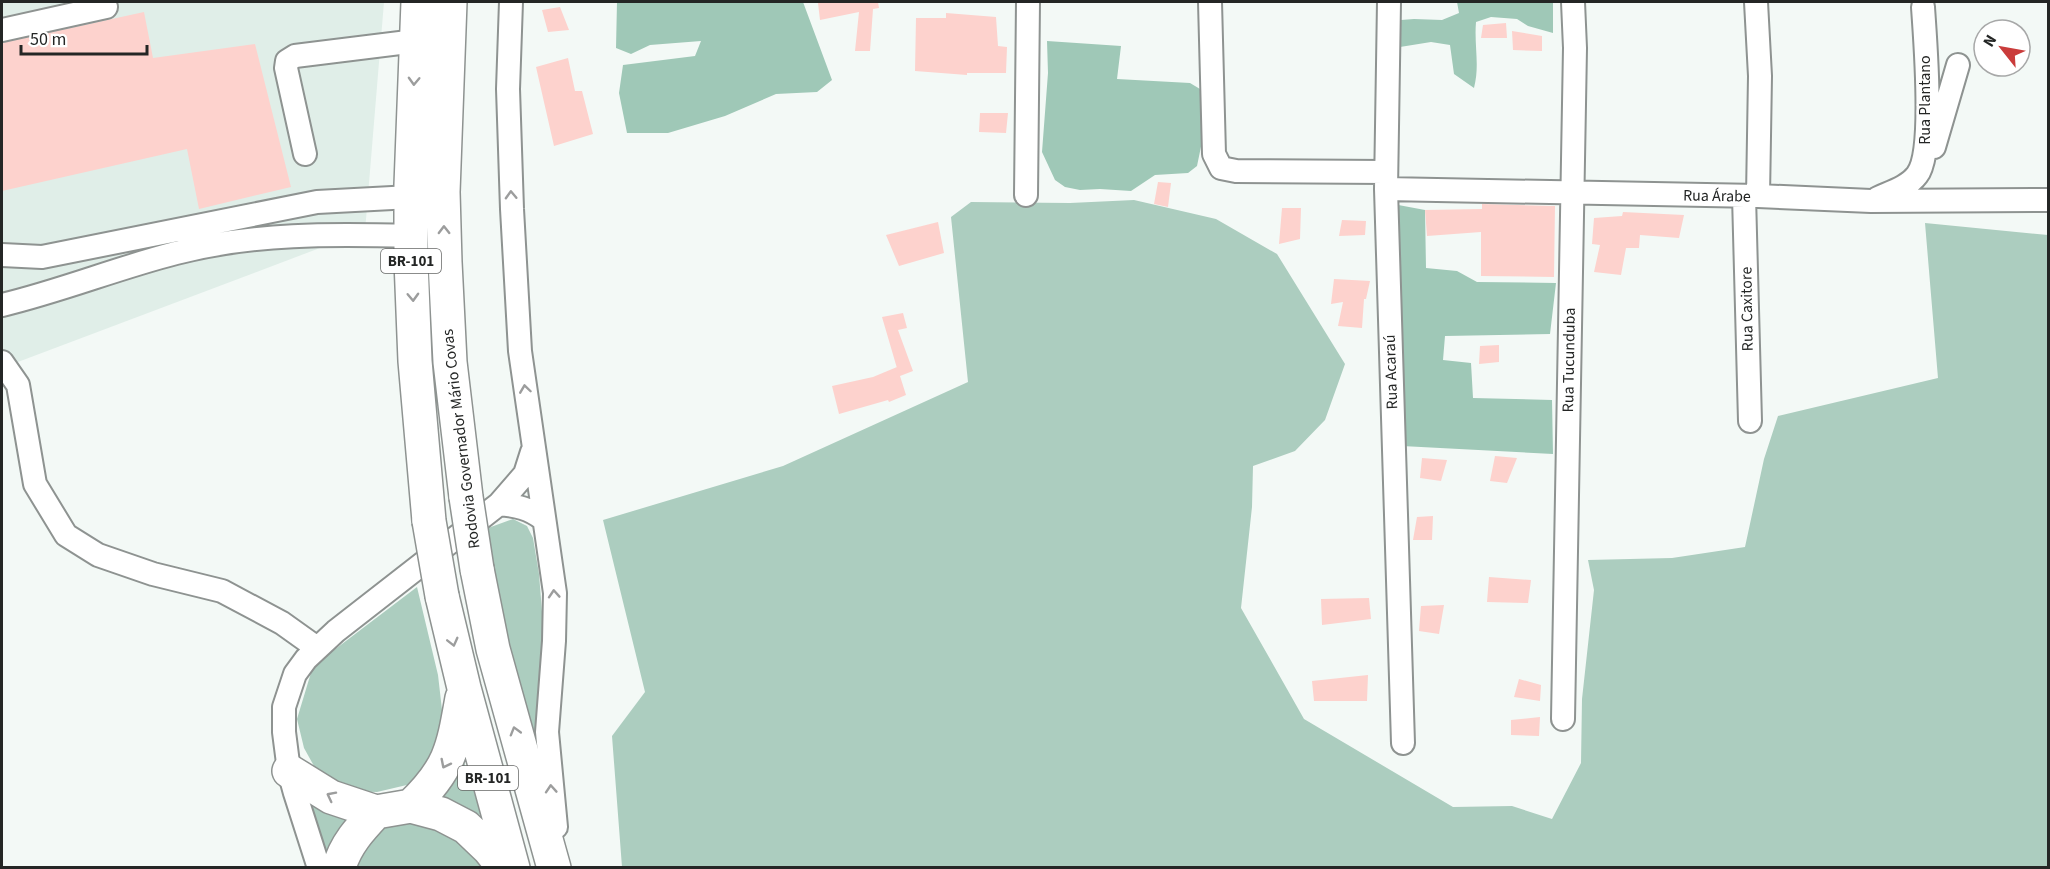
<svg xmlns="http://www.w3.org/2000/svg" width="2050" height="869" font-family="'Source Sans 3',sans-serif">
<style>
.built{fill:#e0eee8}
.green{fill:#accdbf}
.forest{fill:#9fc8b7}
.building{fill:#fdd2cd}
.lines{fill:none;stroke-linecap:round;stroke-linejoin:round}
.minor-casing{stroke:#8e9391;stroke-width:26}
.highway-casing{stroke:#8e9391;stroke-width:36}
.minor{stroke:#fff;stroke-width:22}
.highway{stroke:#fff;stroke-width:33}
.highway-bridge-casing{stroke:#8e9391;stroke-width:36;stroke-linecap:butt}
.highway-bridge{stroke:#fff;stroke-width:33}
.oneway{stroke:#9c9d9d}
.labels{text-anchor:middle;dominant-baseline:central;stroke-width:4.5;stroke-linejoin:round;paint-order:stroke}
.shield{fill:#fff;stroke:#666766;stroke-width:1.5}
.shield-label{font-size:15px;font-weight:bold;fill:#242625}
.street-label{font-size:16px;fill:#242625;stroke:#fff}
</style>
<rect width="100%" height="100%" fill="#f3f9f6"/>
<path class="built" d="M2 2H384L365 231 2 368Z"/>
<path class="green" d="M1134 200 1216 219 1277 254 1345 364 1325 420 1295 451 1253 466 1252 507 1241 608 1304 719 1453 807 1512 806 1552 819 1581 763 1582 699 1594 590 1588 560 1672 558 1745 547 1764 459 1778 416 1938 378 1925 223 2048 235V867H622L612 736 645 692 603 520 783 466 968 382 951 217 971 202 1070 203Z
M513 519 527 526 533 538 539 574 545 649 541 716 534 769 480 531Z
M417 587 438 675 445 736 432 771 411 784 377 792 344 791 319 775 304 748 297 719 313 666Z
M462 756 482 816 462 806 437 800Z
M305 792 358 812 341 827 326 867Z
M426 817 472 840 491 868H347L369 833 394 819Z"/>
<path class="forest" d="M617 2H803L832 80 817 92 776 94 725 116 668 133H627L619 93 623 65 695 56 701 41 650 45 631 54 616 48Z
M1457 2H1553V33L1528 26 1517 19 1491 17 1476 22C1474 46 1480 65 1474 88L1454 74 1450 45 1431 42 1400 47 1401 20 1414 19 1442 20 1459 13Z
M1047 41 1121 46 1117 79 1190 83 1205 92 1204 132 1197 166 1188 173 1155 175 1131 191 1100 189 1080 190 1065 187 1055 180 1042 152 1048 73Z
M1393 204 1425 210 1426 268 1457 271 1477 282 1556 283 1550 334 1445 336 1443 360 1471 363 1473 398 1552 400 1553 454 1402 446Z"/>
<path class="building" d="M831 2H878L879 8 873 9 870 51H855L859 12 820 20 818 3Z
M560 7 569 30 548 32 542 10Z
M144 12 153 58 255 44 291 187 199 209 187 149 2 191V43Z
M946 13 996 17 998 46 1007 47 1006 73H967V75L915 71 916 18H946Z
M1506 23 1507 38H1481L1483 25Z
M1512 31 1542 36V51L1513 50Z
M568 58 575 91H582L593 134 554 146 536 67Z
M980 113H1008L1006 133 979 132Z
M1158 182 1171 183 1168 207 1154 204Z
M1482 204 1555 206 1554 277 1481 276V232L1427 236 1425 210 1482 209Z
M1282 208H1301L1300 239 1279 244Z
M1623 212 1684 215 1679 238 1640 235 1639 248H1626L1621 275 1594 272 1600 245 1592 244 1594 218 1622 216Z
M1342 220 1366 221 1365 235 1339 236Z
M938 222 944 253 899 266 886 235Z
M1334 279 1370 281 1366 299H1364L1362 328 1338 326 1343 302 1331 304Z
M903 313 907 328 898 330 913 371 900 376 906 395 889 402 888 400 839 414 832 386 873 377 897 367 899 375 882 317Z
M1499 345V362L1479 364 1480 346Z
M1495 456 1517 458 1507 483 1490 481Z
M1422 458 1447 460 1441 481 1420 478Z
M1433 516 1432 540H1413L1417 517Z
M1489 577 1531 580 1528 603 1487 602Z
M1369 598 1371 619 1322 625 1321 599Z
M1444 605 1439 634 1419 631 1421 606Z
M1368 675 1367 701H1314L1312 681Z
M1519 679 1541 685 1540 701 1514 697Z
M1540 717 1539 736 1511 735V720Z"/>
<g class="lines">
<g class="minor-casing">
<path id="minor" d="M511 2 508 89 512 209 520 351 555 593 554 641 547 732 556 827
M1210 2 1214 154 1221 168 1236 171 1386 172
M1389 2 1386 189 1403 743
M1756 2 1760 76 1758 196
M2 30 106 7
M1934 147 1958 65
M305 154 286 68 287 61 295 56 416 41
M1386 189 1758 196 1871 201 2048 200
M1026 195 1028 2
M1744 196 1750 421
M1878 198C1891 192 1908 187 1917 175 1935 152 1925 39 1923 7
M2 255 42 257 317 202 411 197
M2 305C61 291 117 268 176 253 253 233 332 234 411 236
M2 362 18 385 35 484 66 535 98 555 153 574 222 591 282 623 317 648
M499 504C517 506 529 508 543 519
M1563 719 1575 48 1573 2
M319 868 295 793 289 771 284 732V707L295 674 306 659 336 631 499 504 525 474 532 452"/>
</g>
<g class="highway-casing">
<path id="highway" d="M418 2 411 185V261L415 361 429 521
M450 2 443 192 445 262 450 362 466 497
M477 569 493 649 554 868
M442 596 464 688 513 868
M289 771 331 797 376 812 411 806 441 814 466 827 489 849 504 868
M411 806C450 769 453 749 462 698
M339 868C345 845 360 829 376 812"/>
</g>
<use href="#minor" class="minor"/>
<use href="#highway" class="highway"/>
<g class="highway-bridge-casing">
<path id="highway-bridge" d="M466 497 477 569
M429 521 442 596"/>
</g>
<use href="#highway-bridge" class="highway-bridge"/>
</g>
<defs><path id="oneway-chevron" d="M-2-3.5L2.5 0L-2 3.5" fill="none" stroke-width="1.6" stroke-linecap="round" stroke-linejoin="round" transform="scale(1.5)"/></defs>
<g class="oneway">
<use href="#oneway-chevron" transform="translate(414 81) rotate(92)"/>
<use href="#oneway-chevron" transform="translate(511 195) rotate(-92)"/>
<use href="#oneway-chevron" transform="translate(444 230) rotate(-91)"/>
<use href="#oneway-chevron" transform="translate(413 297) rotate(88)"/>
<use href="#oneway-chevron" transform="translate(525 389) rotate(-98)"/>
<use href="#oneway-chevron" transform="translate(554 594) rotate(-94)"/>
<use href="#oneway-chevron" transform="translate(453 642) rotate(76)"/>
<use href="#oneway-chevron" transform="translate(515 731) rotate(-106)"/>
<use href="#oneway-chevron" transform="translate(445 764) rotate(117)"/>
<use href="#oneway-chevron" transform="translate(551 789) rotate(-94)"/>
<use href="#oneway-chevron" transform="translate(331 796) rotate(-153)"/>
</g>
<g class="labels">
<g class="shield">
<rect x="381" y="249" width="60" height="24" rx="4.5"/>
<rect x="458" y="766" width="60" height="24" rx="4.5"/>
</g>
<g class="shield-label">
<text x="411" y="261">BR-101</text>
<text x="488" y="778">BR-101</text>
</g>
<g class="street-label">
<text transform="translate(1925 100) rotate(-90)">Rua Plantano</text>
<text transform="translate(1717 196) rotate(1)">Rua Árabe</text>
<text transform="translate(1747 309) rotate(-91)">Rua Caxitore</text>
<text transform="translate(1569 360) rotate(-89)">Rua Tucunduba</text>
<text transform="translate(1391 372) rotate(-92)">Rua Acaraú</text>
<text transform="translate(461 439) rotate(-97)">Rodovia Governador Mário Covas</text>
</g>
</g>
<rect width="2050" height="869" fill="none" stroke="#242625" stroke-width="6"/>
<g transform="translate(2002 48) rotate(301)"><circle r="28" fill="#ffffff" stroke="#a7a8a8" stroke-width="1.5"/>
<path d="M0-4.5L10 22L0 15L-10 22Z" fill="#ca3c3b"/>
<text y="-9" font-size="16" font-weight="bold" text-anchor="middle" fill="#242625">N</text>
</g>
<path d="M21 45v9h126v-9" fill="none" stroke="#242625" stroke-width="3"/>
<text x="30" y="45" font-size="18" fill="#242625" stroke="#ffffff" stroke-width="4.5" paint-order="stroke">50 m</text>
</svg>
